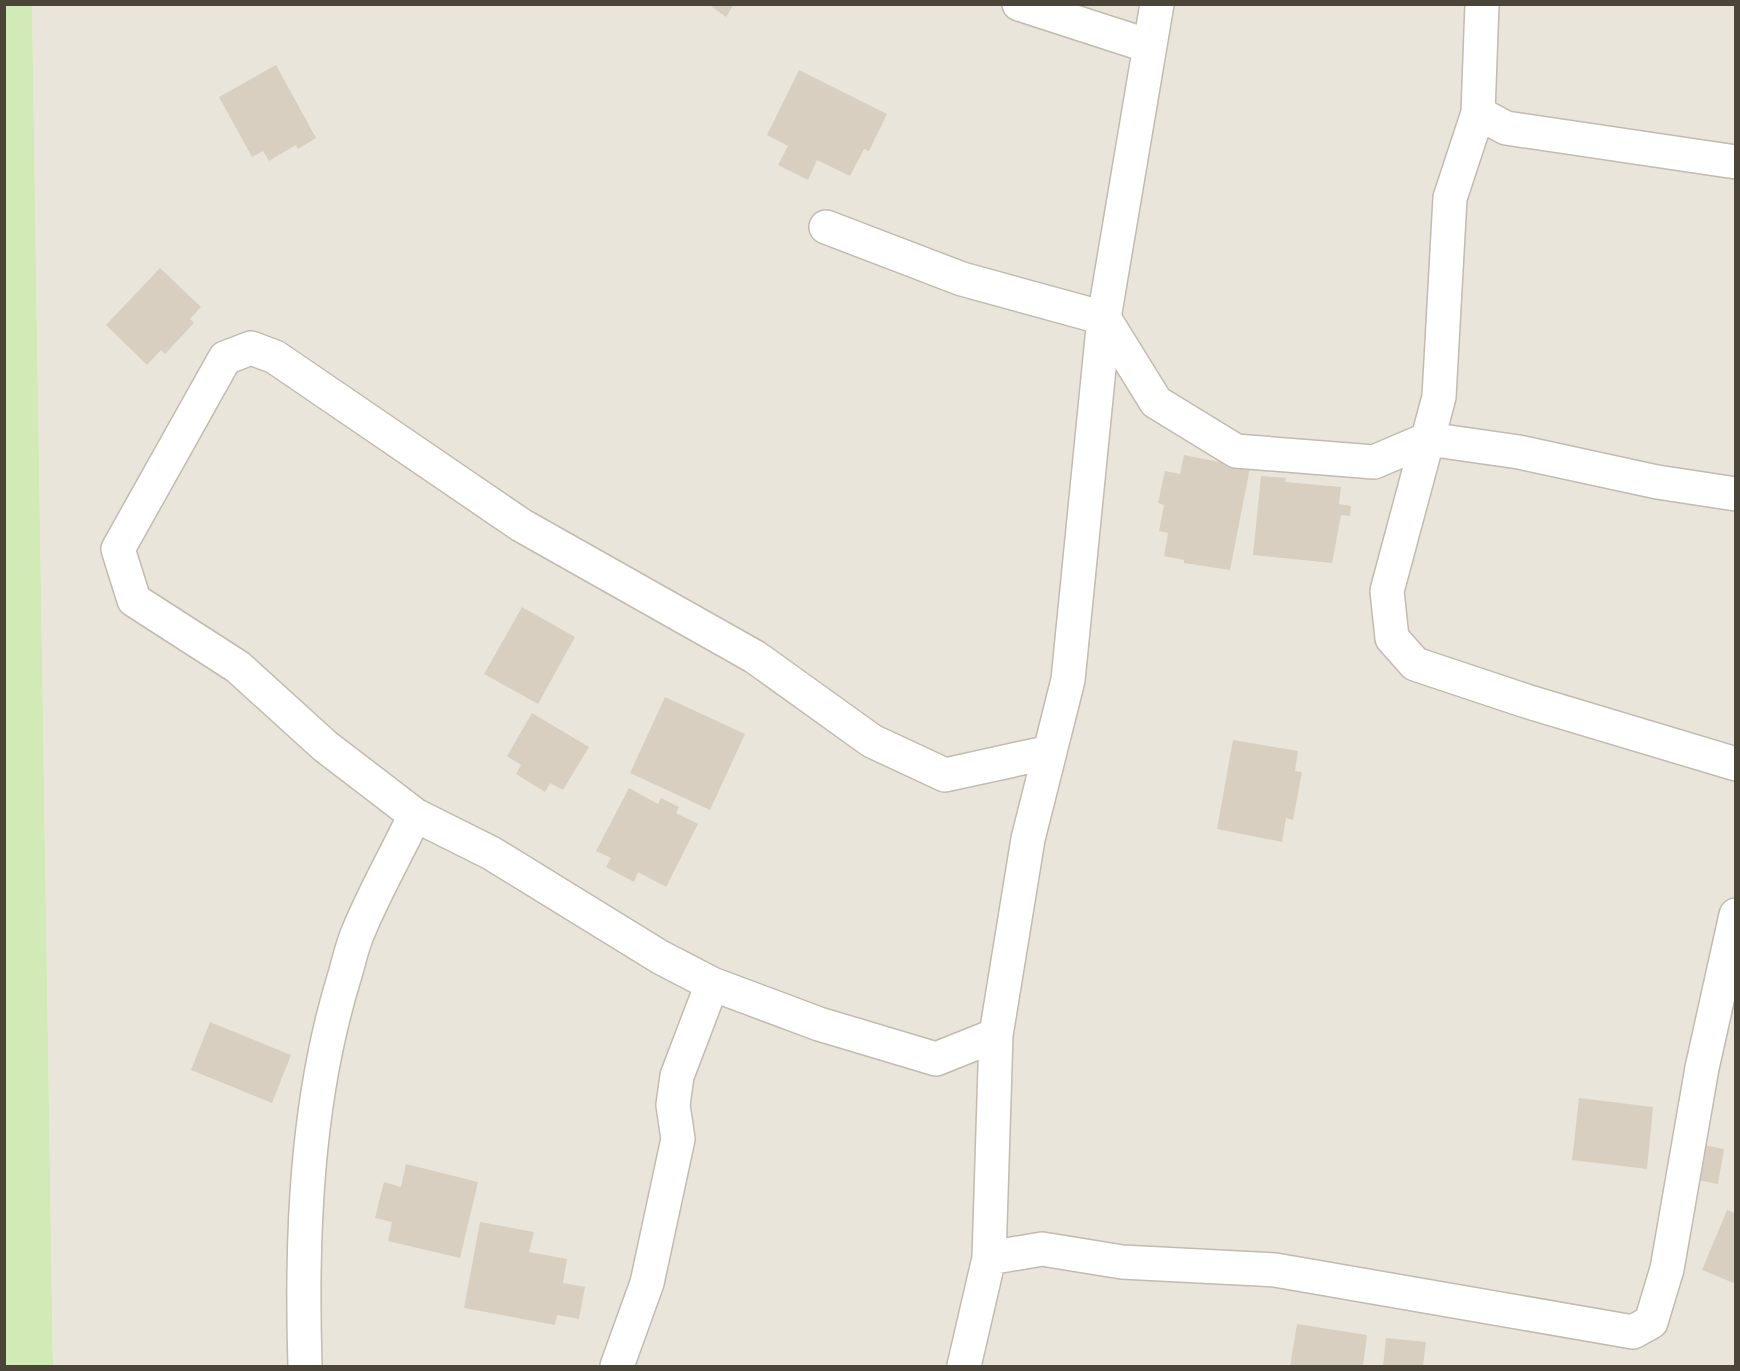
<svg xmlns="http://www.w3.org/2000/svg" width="1740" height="1371" font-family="Cabin,sans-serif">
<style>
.residential{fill:#eae5da}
.green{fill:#d2eab5}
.building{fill:#d8cfc1}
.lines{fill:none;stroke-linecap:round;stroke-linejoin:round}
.minor-casing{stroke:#c2bbae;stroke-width:36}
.minor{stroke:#fff;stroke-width:33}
</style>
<rect width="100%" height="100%" fill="#f6f3ec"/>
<path class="residential" d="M32 5H1735V1366H53Z"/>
<path class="green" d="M32 4 53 1366H5L4 5Z"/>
<path class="building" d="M708 4H734L726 17Z
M276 65 316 138 298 149 296 145 269 161 263 151 252 157 219 97Z
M799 70 887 114 869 151 864 149 850 176 817 160 808 180 778 165 788 146 767 135Z
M160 268 201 307 190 319 194 323 165 354 161 350 147 365 106 325Z
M1184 455 1250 468 1230 570 1184 563V560L1164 556 1168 533 1159 531 1164 505 1158 503 1165 471 1180 474Z
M1261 476 1286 478 1285 482 1341 487 1339 504 1351 506 1350 516 1341 515 1332 563 1253 555Z
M522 607 575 637 538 704 484 674Z
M665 697 745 734 710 810 630 773Z
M532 713 589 747 563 790 550 783 545 792 516 774 521 765 507 756Z
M1233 740 1298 751 1295 771 1302 772 1293 820 1286 818 1282 842 1217 829Z
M629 788 658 804 661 798 679 807 676 813 698 824 666 887 638 872 634 882 606 867 611 858 596 851Z
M210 1022 291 1055 272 1103 191 1070Z
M1579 1098 1653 1107 1647 1169 1572 1160Z
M1704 1145 1724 1149 1718 1184 1697 1180Z
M406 1164 478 1182 460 1258 388 1241 392 1222 375 1218 384 1182 401 1187Z
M1727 1210 1736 1213V1284L1702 1270Z
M480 1222 534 1232 529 1252 567 1259 563 1283 585 1287 579 1319 557 1315 555 1325 464 1308Z
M1297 1324 1367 1335 1363 1366H1290Z
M1386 1338 1426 1342 1423 1366H1383Z"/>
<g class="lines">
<g class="minor-casing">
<path id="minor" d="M1019 4 1149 46
M1482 4 1478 113 1450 198 1439 397 1387 591 1392 638 1415 664 1526 701 1736 764
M1478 113 1506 128 1736 162
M826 227 962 279 1104 318 1156 402 1236 451 1374 462 1428 439 1519 452 1657 482 1736 494
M415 815 325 746 238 667 134 600 118 549 225 358 251 348 275 357 521 525 755 657 872 741 945 775 1050 752
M989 1258 1042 1249 1122 1262 1275 1270 1633 1332 1651 1322 1667 1269 1702 1068 1736 915
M305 1366C301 1237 306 1102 344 978 349 962 352 945 359 930 375 891 397 853 415 815L491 853 660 957 712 984
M617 1366 647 1283 678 1139 673 1105 677 1076 712 984 819 1024 936 1059 996 1035
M964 1366 989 1258 996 1035 1028 839 1068 680 1104 318 1157 4"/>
</g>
<use href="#minor" class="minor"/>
</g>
<rect width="1740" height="1371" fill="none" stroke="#4b4439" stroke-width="12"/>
</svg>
